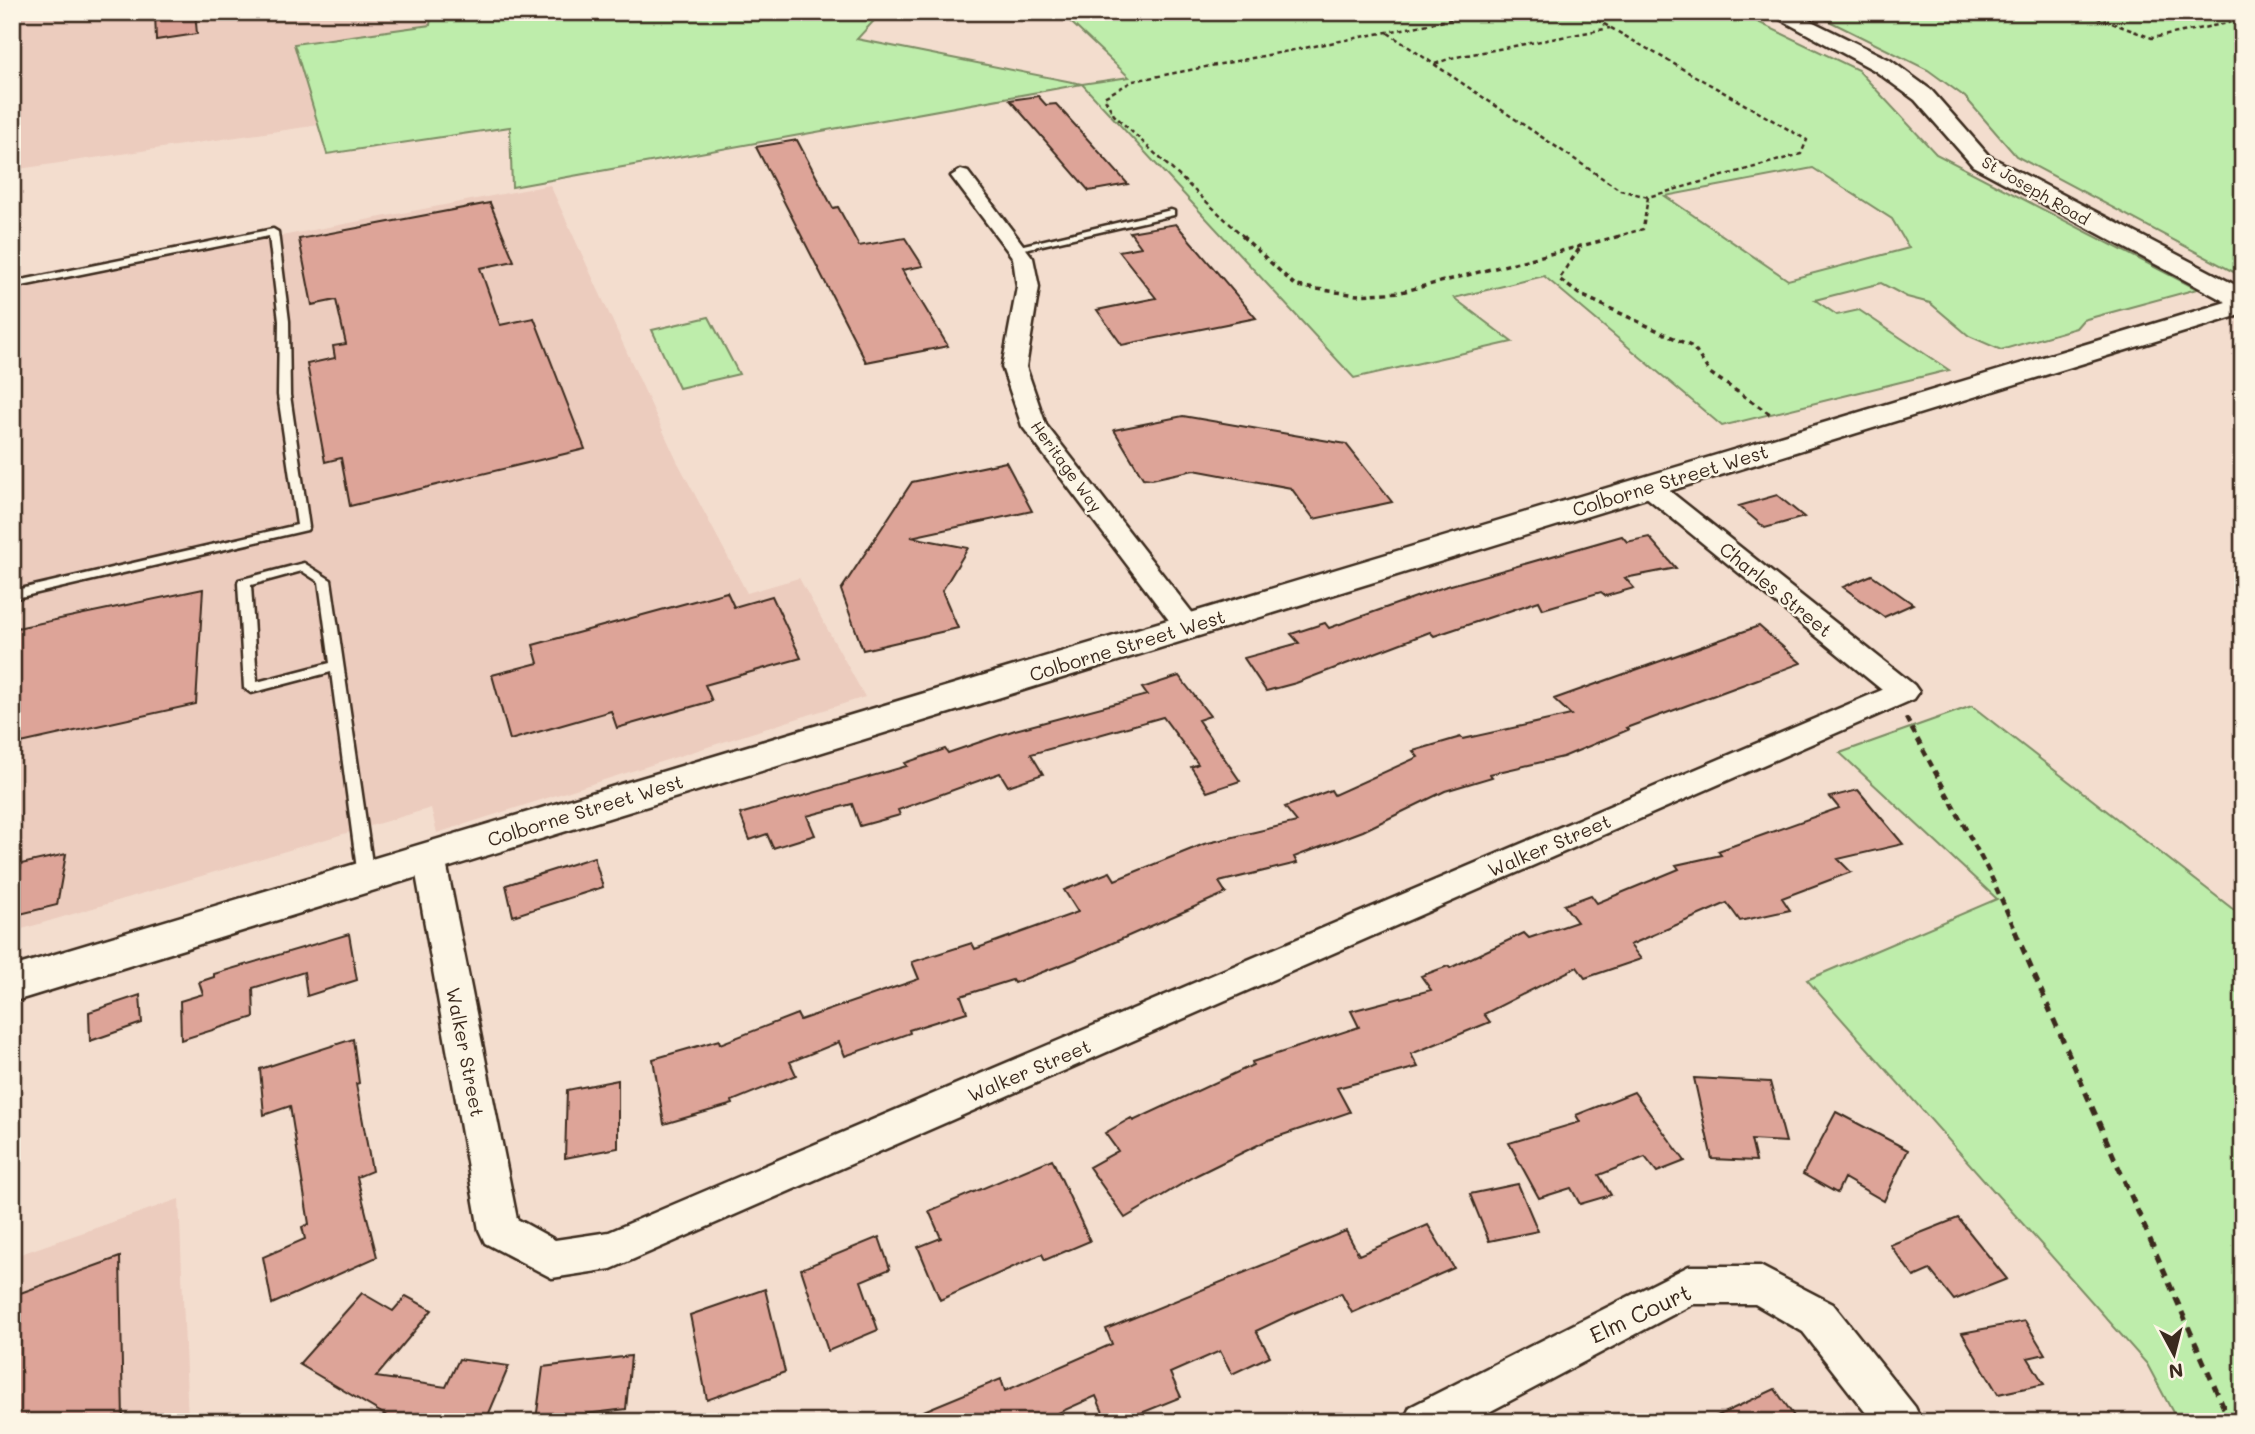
<svg xmlns="http://www.w3.org/2000/svg" width="2255" height="1434" font-family="Mali,sans-serif">
<style>
.built{fill:#ecccbe}
.green{fill:#beedab;stroke:#7c8c64;stroke-width:2;fill-rule:evenodd}
.building{fill:#dda498;stroke:#3b2a1e;stroke-width:2}
.lines{fill:none;stroke-linecap:round;stroke-linejoin:round}
.service-casing{stroke:#3b2a1e;stroke-width:5}
.minor-casing{stroke:#3b2a1e;stroke-width:5}
.tertiary-casing{stroke:#3b2a1e;stroke-width:5}
.path-far3{stroke:#3b2a1e;stroke-width:2.5;stroke-dasharray:4.5 3.5;stroke-linecap:butt}
.path-far2{stroke:#3b2a1e;stroke-width:3.5;stroke-dasharray:5 4.5;stroke-linecap:butt}
.path-far1{stroke:#3b2a1e;stroke-width:4.5;stroke-dasharray:7 5;stroke-linecap:butt}
.path{stroke:#3b2a1e;stroke-width:5;stroke-dasharray:9 7;stroke-linecap:butt}
.service{fill:#fcf5e5;fill-rule:evenodd}
.minor{fill:#fcf5e5;fill-rule:evenodd}
.tertiary{fill:#fcf5e5;fill-rule:evenodd}
.labels{text-anchor:middle;dominant-baseline:central;stroke-width:5;stroke-linejoin:round;paint-order:stroke}
.far-street-label{font-size:16px;fill:#3b2a1e;stroke:#fcf5e5}
.street-label{font-size:19px;fill:#3b2a1e;stroke:#fcf5e5}
.near-street-label{font-size:23px;fill:#3b2a1e;stroke:#fcf5e5}
</style>
<rect width="100%" height="100%" fill="#f3ddce"/>
<filter id="ink" filterUnits="userSpaceOnUse"><feTurbulence type="fractalNoise" baseFrequency=".0143" numOctaves="2"/><feDisplacementMap in="SourceGraphic" scale="14" xChannelSelector="R" yChannelSelector="G"/><feConvolveMatrix kernelMatrix="1 2 1 2 8 2 1 2 1" color-interpolation-filters="sRGB"/></filter>
<g filter="url(#ink)">
<path class="built" d="M12 12H432L430 25 295 44 319 125 12 170Z
M550 185 676 459 747 593 799 578 865 697 437 833 431 808 12 932V287Z
M179 1199 188 1422H12V1257Z"/>
<path class="green" d="M432 12H882L857 39 1082 84 1129 77 1060 12H1737L1858 70 1936 154 2197 289 2083 320 2076 328 2001 350 1969 336 1930 303 1907 297 1881 283 1815 300 1837 315 1859 310 1949 370 1722 426 1544 276 1454 298 1512 342 1354 378 1082 84 512 187 510 127 327 154 294 44 430 25ZM1813 168 1892 219 1909 248 1788 280 1665 196Z
M1811 12H2243V277L2016 156 1965 97 1928 70Z
M709 317 739 374 679 388 652 330Z
M1972 706 2243 917V1422H2178L2147 1364 1807 980 1997 899 1840 753Z"/>
<path class="building" d="M155 12H195L197 34 156 40Z
M1038 96 1046 105 1056 104 1128 184 1089 191 1010 100Z
M797 140 833 208 838 207 859 246 905 238 923 266 902 270 948 346 866 362 756 147Z
M490 203 514 261 480 268 500 325 534 318 585 449 350 506 341 458 325 462 307 364 335 358 333 346 346 344 336 300 312 305 299 239Z
M1176 224 1256 318 1122 345 1097 310 1156 298 1119 251 1141 247 1130 232Z
M1183 416 1346 444 1392 502 1314 519 1291 488 1194 470 1152 479 1143 478 1114 430Z
M1006 462 1032 511 911 537 968 548 942 591 958 628 863 650 841 590 912 482Z
M1777 495 1804 517 1765 528 1739 506Z
M1622 536 1627 542 1649 537 1676 568 1625 578 1634 588 1606 596 1601 592 1543 609 1539 601 1434 636 1430 632 1296 683 1266 691 1244 658 1299 643 1291 634 1325 623 1329 628 1444 587Z
M1872 575 1913 604 1884 617 1843 587Z
M203 589 196 704 12 745V629Z
M727 592 734 607 772 596 801 658 705 685 712 701 617 728 611 711 510 740 492 675 538 663 533 645Z
M1759 626 1801 663 1626 728 1628 730 1563 757 1490 774 1492 777 1445 791 1363 831 1294 857 1297 863 1219 882 1226 893 1074 960 1014 983 1012 980 961 996 967 1012 909 1030 910 1033 845 1056 839 1042 790 1062 796 1075 732 1101 733 1104 664 1124 653 1059 719 1040 720 1044 797 1014 800 1020 919 979 912 962 972 943 975 949 1078 912 1064 890 1110 872 1115 880 1204 844 1297 822 1285 807 1331 790 1334 795 1418 757 1413 751 1461 737 1463 739 1571 715 1554 699Z
M1179 676 1210 716 1198 720 1240 781 1207 792 1191 767 1198 764 1163 717 1031 754 1043 774 1008 786 1000 773 898 810 900 815 860 826 852 804 807 816 815 835 773 848 767 834 750 840 740 814 907 766 905 763 945 749 948 753 1015 730 1147 695 1142 688Z
M1858 790 1903 844 1838 859 1851 872 1782 898 1790 910 1740 921 1727 903 1630 945 1641 959 1585 978 1577 967 1484 1014 1490 1022 1411 1054 1418 1067 1337 1088 1350 1112 1268 1140 1197 1175 1125 1218 1089 1167 1118 1151 1105 1133 1131 1118 1133 1121 1253 1065 1252 1062 1359 1027 1351 1011 1431 990 1421 976 1448 966 1450 968 1524 933 1529 938 1577 922 1564 905 1591 895 1597 903 1679 869 1676 865 1721 855 1718 851 1839 808 1830 797Z
M66 854 57 905 12 916 21 864Z
M594 857 603 887 513 916 506 885Z
M349 934 357 980 307 996 304 972 253 988 254 1017 181 1040 180 1001 203 994 199 982 214 977V974Z
M140 995 142 1023 90 1041 89 1012Z
M353 1039 359 1083 356 1084 372 1171 357 1177 377 1257 272 1304 263 1257 305 1239 302 1227 309 1224 290 1106 264 1115 260 1069Z
M1694 1078 1770 1082 1786 1142 1751 1140 1756 1161 1712 1159Z
M618 1080V1148L565 1158 567 1090Z
M1634 1092 1685 1161 1657 1172 1645 1157 1599 1175 1611 1195 1580 1204 1571 1188 1539 1198 1509 1143 1580 1122 1576 1115Z
M1836 1112 1908 1150 1884 1201 1844 1178 1837 1193 1803 1174Z
M1052 1159 1090 1241 1045 1260 1042 1254 940 1300 918 1247 941 1238 929 1211Z
M1518 1184 1538 1231 1489 1241 1470 1194Z
M1958 1218 2007 1279 1954 1300 1930 1270 1914 1277 1890 1245Z
M1428 1225 1454 1268 1352 1313 1341 1293 1292 1314 1256 1331 1270 1356 1232 1374 1220 1351 1170 1373 1181 1397 1119 1422H1107L1096 1396 1038 1422H897L1001 1379 1005 1391 1112 1344 1106 1329 1346 1231 1359 1255Z
M879 1237 890 1269 861 1281 878 1330 828 1351 801 1269Z
M120 1257 123 1422H12V1296Z
M765 1289 785 1372 707 1400 690 1315Z
M362 1293 393 1311 406 1296 432 1310 376 1377 446 1387 459 1359 509 1366 487 1418 467 1415 464 1422H397L299 1364Z
M2025 1321 2045 1354 2028 1358 2044 1384 1998 1394 1962 1333Z
M631 1356 626 1409 536 1420 543 1367Z
M1775 1389 1798 1422H1704Z"/>
<g class="lines">
<g class="service-casing">
<path id="service" d="M1171 210 1174 211V215L1016 251 1011 248Z
M273 229 278 232 289 321 290 395 309 527 307 530 12 599V591L297 525 278 395 279 321 269 236 12 288V282Z
M304 563 331 580 374 877 371 881H361L358 877 331 672 251 693 244 688 238 583 239 580ZM302 571 319 582 330 663 257 682 251 585Z"/>
</g>
<g class="minor-casing">
<path id="minor" d="M961 170 968 172 1033 258 1039 287 1026 367 1046 425 1198 620 1202 626 1198 632 1188 635 1178 632 1022 426 1002 367 1017 287 1013 258 951 176Z
M1648 478 1657 481 1914 685 1919 692 1914 699 611 1269 552 1278 485 1243 479 1230 413 857 418 848 429 845 440 848 445 857 517 1219 555 1240 609 1232 1882 690 1639 491 1635 486 1639 481Z
M1689 1266H1760L1833 1304 1915 1407 1922 1422H1873L1803 1332 1755 1304H1693L1470 1422H1403L1410 1407Z"/>
</g>
<g class="tertiary-casing">
<path id="tertiary" d="M1767 12H1793L1890 60 1931 90 1989 156 2243 289V314L12 1002V967L2226 302 1973 166 1915 100 1874 70Z"/>
</g>
<path class="path-far3" d="M2082 12 2152 38 2243 20
M1590 16 1807 140 1801 154 1648 197 1643 229 1615 237
M1388 33 1620 190 1648 197
M1435 64 1451 58 1610 28
M1244 237 1114 115 1104 97 1133 81 1491 12"/>
<path class="path-far2" d="M1242 236 1296 286 1357 295 1401 292 1620 236
M1579 249 1559 279 1579 294 1693 347 1710 373 1770 414"/>
<path class="path-far1" d="M1906 718 1990 874 2016 932"/>
<path class="path" d="M2015 931 2230 1422"/>
<use href="#service" class="service"/>
<use href="#minor" class="minor"/>
<use href="#tertiary" class="tertiary"/>
</g>
</g>
<g class="labels">
<g class="far-street-label">
<text transform="translate(2036 190) rotate(30)">St Joseph Road</text>
<text transform="translate(1067 466) rotate(54)">Heritage Way</text>
</g>
<g class="street-label">
<text transform="translate(1670 480) rotate(-17)">Colborne Street West</text>
<text transform="translate(1776 589) rotate(39)">Charles Street</text>
<text transform="translate(1127 645) rotate(-17)">Colborne Street West</text>
<text transform="translate(585 810) rotate(-17)">Colborne Street West</text>
<text transform="translate(1549 845) rotate(-23)">Walker Street</text>
<text transform="translate(466 1052) rotate(79)">Walker Street</text>
<text transform="translate(1029 1070) rotate(-23)">Walker Street</text>
</g>
<g class="near-street-label">
<text transform="translate(1640 1313) rotate(-25)">Elm Court</text>
</g>
</g>
<rect width="2255" height="1434" fill="none" stroke="#fcf5e5" stroke-width="42"/>
<rect x="21" y="21" width="2213" height="1392" fill="none" stroke="#3b2a1e" stroke-width="2.5" filter="url(#ink)"/>
<g transform="translate(2174 1354) rotate(173)" stroke="#fcf5e5" stroke-width="5" paint-order="stroke">
<path d="M0-5L12 26L0 18L-12 26Z" fill="#3b2a1e"/>
<text y="-10" font-size="19" font-weight="bold" text-anchor="middle" fill="#3b2a1e">N</text>
</g>
</svg>
